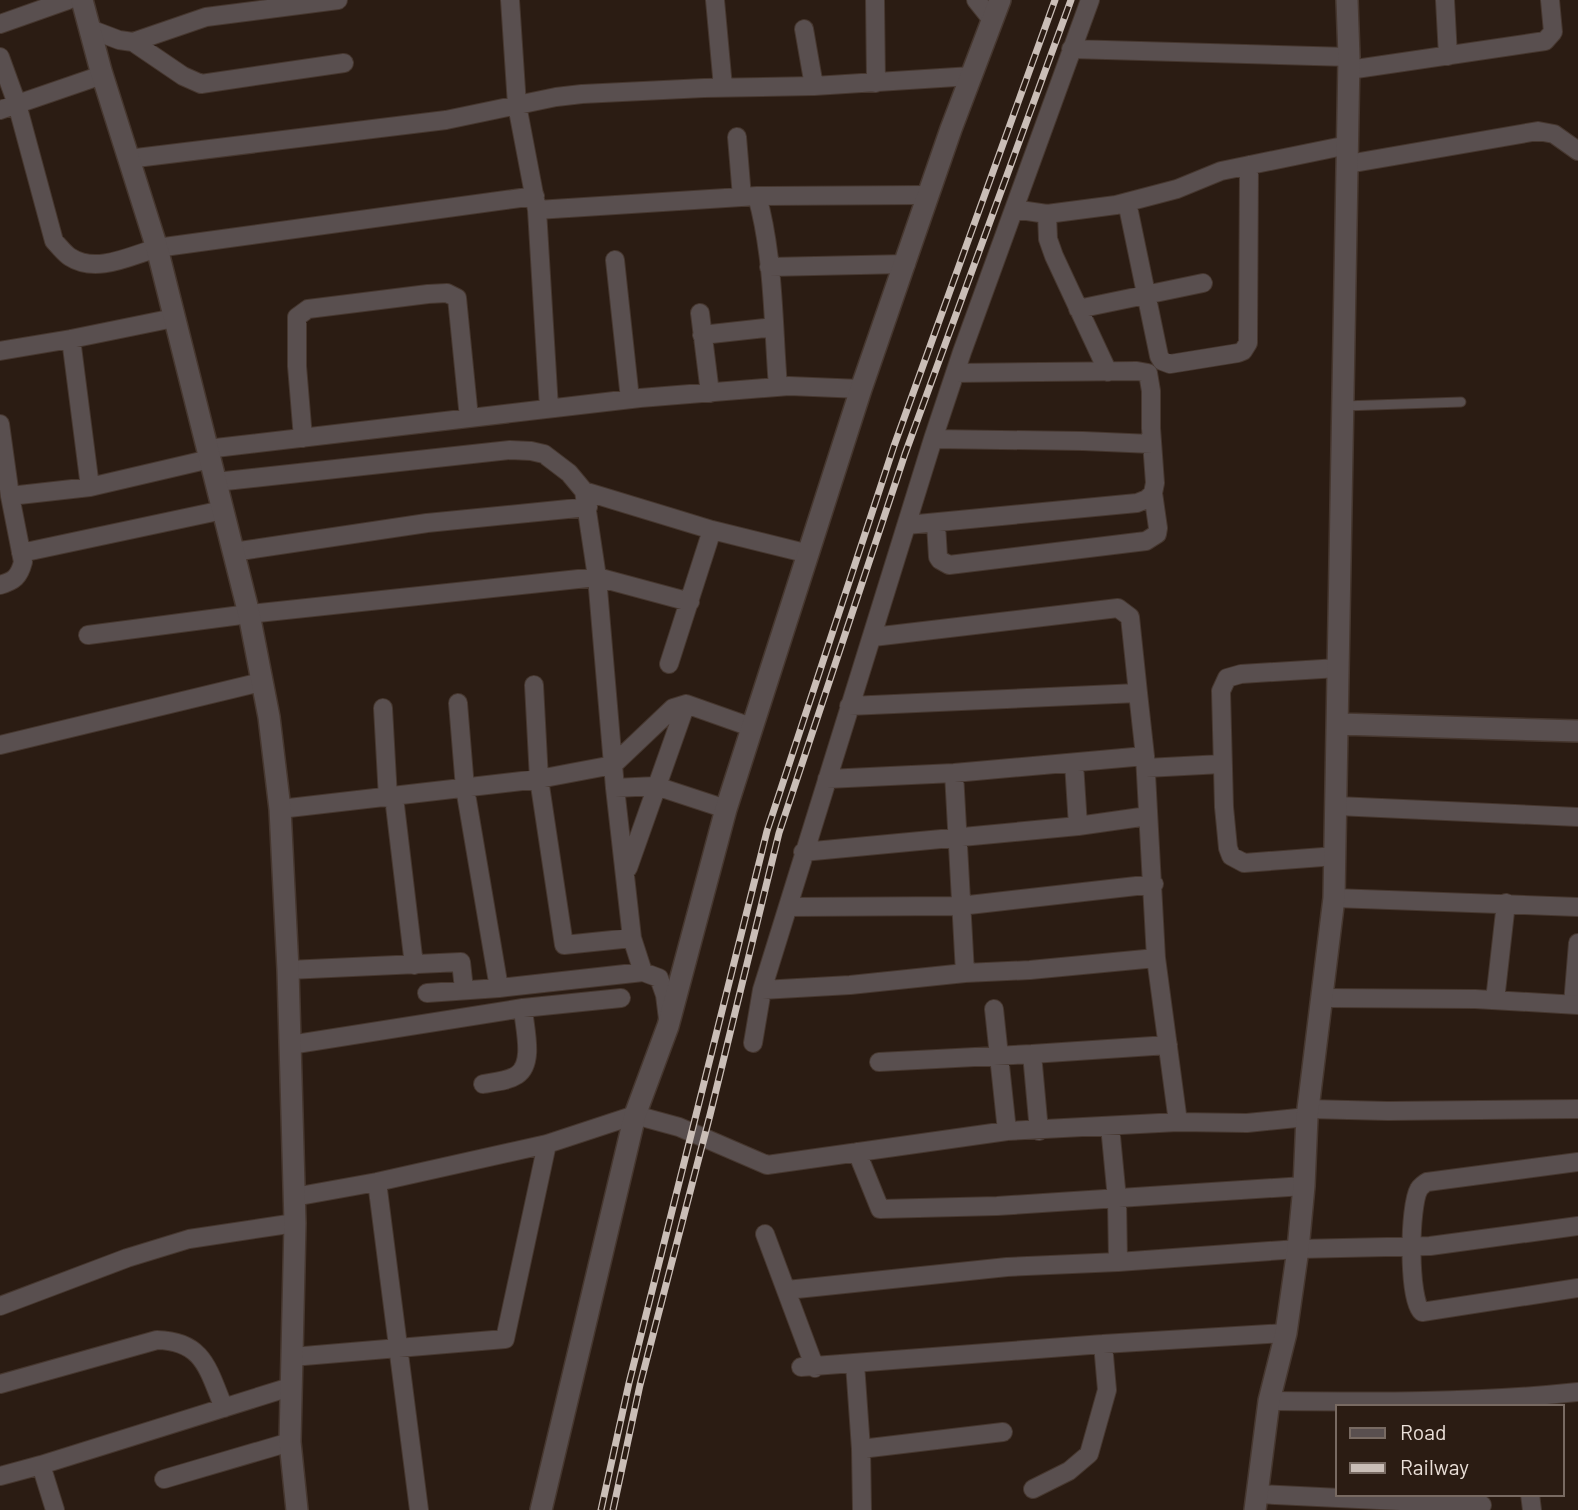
<svg xmlns="http://www.w3.org/2000/svg" width="1578" height="1510" font-family="Barlow,sans-serif">
<style>
.lines{fill:none;stroke-linecap:round;stroke-linejoin:round}
.service-casing{stroke:#46372f;stroke-width:11}
.minor-casing{stroke:#46372f;stroke-width:20}
.tertiary-casing{stroke:#46372f;stroke-width:24}
.service{stroke:#594f4f;stroke-width:9}
.minor{stroke:#594f4f;stroke-width:18}
.tertiary{stroke:#594f4f;stroke-width:21}
.rail-casing{stroke:#cabeb7;stroke-width:7}
.rail{stroke:#2b1c13;stroke-width:4.5;stroke-dasharray:13;stroke-linecap:butt}
</style>
<rect width="100%" height="100%" fill="#2b1c13"/>
<g class="lines">
<g class="service-casing">
<path id="service" d="M1344 406 1461 402"/>
</g>
<g class="minor-casing">
<path id="minor" d="M510 0 517 105 537 210 549 408
M715 0 723 87
M875 0 876 83
M976 0 992 20
M1445 0 1448 56
M0 24 68 0
M90 29 119 40 133 42 206 17 338 0
M804 29 814 86
M133 42 183 76 201 84 344 63
M1071 49 1349 57
M0 57 17 104 54 241C59 246 64 253 70 257 96 274 130 256 157 248L535 196
M1349 70 1545 41 1553 32 1550 0
M0 110 102 75
M737 137 742 197
M128 159 446 120 556 97 582 94 704 88 814 86 972 76
M1348 164 1538 131 1554 134 1578 151
M757 196C774 257 773 324 778 387
M1127 202 1159 356 1162 361 1170 364 1238 353 1243 351 1248 343 1249 165
M1014 209 1047 214 1116 205 1177 189 1221 171 1348 145
M537 210 757 196 927 195
M1047 214 1048 239 1054 256 1108 372
M615 260 630 399
M769 267 906 264
M1078 309 1203 283
M700 313 710 393
M702 335 774 327
M71 339 90 487
M0 351 71 339 174 318
M0 424 10 496 23 562C19 577 14 581 0 585
M303 438 297 366V317L308 309 428 294 447 293 457 298 469 418
M933 439 1083 441 1152 444
M207 449 640 398 789 386 861 389
M216 482 510 450 531 451 544 454 569 473 584 491 597 577 615 788 632 938 643 972 659 978 665 995 668 1019
M584 491 712 530 809 554
M10 496 90 487 210 459
M936 524 938 557 940 560 949 565 1146 541 1157 534 1158 528 1153 493 1155 483 1151 428V391L1148 373 1137 371 955 373
M907 525 1137 503 1147 499 1153 493
M233 552 427 523 588 507
M21 553 223 510
M88 635 249 614 597 577 690 602
M873 637 1118 608 1130 617 1138 693
M669 664 712 530
M534 685 539 779 564 945 632 938
M458 703 465 788 499 988
M849 706 1138 693 1145 756 1156 958 1178 1122
M383 708 388 798
M0 745 261 682
M1074 763 1078 826
M1146 768 1222 764
M954 773 965 973
M827 779 954 773 1145 756
M615 788 656 786 726 809
M394 797 414 965
M1337 806 1578 817
M280 809 539 779 613 765 673 708 686 704 751 727
M803 852 1078 826 1148 816
M1336 856 1244 863 1231 856 1228 848 1224 807 1221 691 1227 678 1241 674 1338 668
M628 868 686 704
M1334 898 1578 907
M788 907 960 906 1154 884
M288 970 461 962 464 989
M762 990 850 985 965 973 1030 970 1156 958
M427 993 499 988 643 972
M1323 998 1475 999 1578 1005
M1495 1000 1506 903
M1573 1004 1578 943
M994 1009 1007 1131
M753 1043 762 990 933 439 962 352 1090 0
M290 1045 523 1008 621 998
M1032 1054 1168 1045
M879 1062 1032 1054 1039 1131
M483 1084C494 1082 508 1081 517 1075 535 1063 524 1027 523 1008
M1308 1109 1388 1111 1578 1109
M1110 1126 1117 1199 1118 1262
M857 1152 880 1209 997 1206 1304 1186
M1578 1162 1427 1182C1425 1183 1420 1187 1419 1189 1409 1206 1408 1300 1422 1312L1578 1288
M377 1182 419 1510
M294 1197 377 1182 547 1144 635 1115 679 1127 767 1165 1007 1131 1178 1122 1247 1123 1307 1117
M765 1234 815 1368
M787 1290 1007 1267 1118 1262 1298 1249 1430 1246 1578 1226
M0 1306 127 1258 189 1239 295 1223
M292 1357 505 1339 547 1144
M855 1364 861 1449 862 1510
M801 1367 1103 1344 1286 1333
M0 1384 157 1340C204 1341 208 1370 224 1408
M1269 1401C1373 1402 1475 1403 1578 1392
M861 1449 1003 1432
M41 1465 55 1510
M0 1476 41 1465 290 1387
M164 1479 290 1442
M1033 1489 1069 1471 1089 1454 1107 1390 1103 1344
M1257 1494 1482 1505
M1530 1494 1532 1510"/>
</g>
<g class="tertiary-casing">
<path id="tertiary" d="M82 0 101 71 157 248 249 614 269 717 280 809 288 970 295 1223 290 1442 297 1510
M1339 724 1578 731
M541 1510 635 1115 668 1026 726 809 861 389 951 129 1000 0
M1255 1510 1269 1401 1286 1333 1298 1249 1304 1186 1307 1117 1334 898 1349 57 1347 0"/>
</g>
<use href="#service" class="service"/>
<use href="#minor" class="minor"/>
<use href="#tertiary" class="tertiary"/>
<g class="rail-casing">
<path id="rail" d="M601 1510 629 1383 767 831 894 446 1055 0
M613 1510 640 1385 710 1115 779 833 905 454 1071 0"/>
</g>
<use href="#rail" class="rail"/>
</g>
<rect x="1336" y="1405" width="228" height="91" fill="#2b1c13" stroke="#786a62" stroke-width="2"/>
<rect x="1350" y="1428" width="35" height="10" fill="#594f4f" stroke="#786a62" stroke-width="2"/>
<text x="1400" y="1440" font-size="21" fill="#ebe0d9">Road</text>
<rect x="1350" y="1463" width="35" height="10" fill="#cabeb7" stroke="#786a62" stroke-width="2"/>
<text x="1400" y="1475" font-size="21" fill="#ebe0d9">Railway</text>
</svg>
